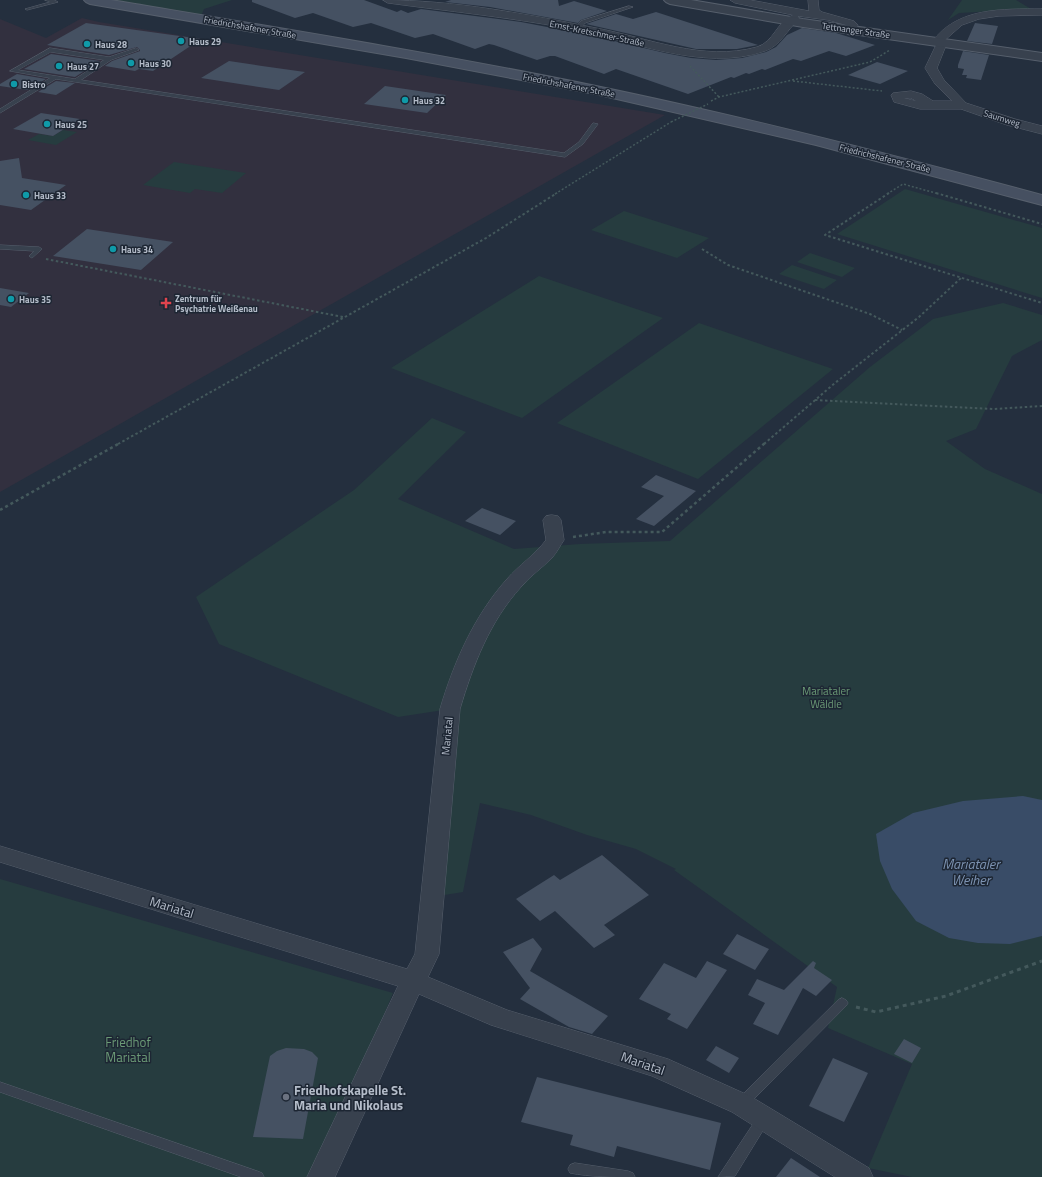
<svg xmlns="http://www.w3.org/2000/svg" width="1042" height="1177" font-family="'Titillium Web',sans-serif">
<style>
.medical{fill:#32303f}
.green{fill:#263c3f}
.water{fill:#394c67}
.building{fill:#455162}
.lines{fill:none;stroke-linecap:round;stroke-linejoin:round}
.service-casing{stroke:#565f6c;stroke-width:1}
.minor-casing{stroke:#565f6c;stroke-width:1}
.tertiary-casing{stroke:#565f6c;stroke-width:2}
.secondary-casing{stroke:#565f6c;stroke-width:2}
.path-far3{stroke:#44595c;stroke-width:1.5;stroke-dasharray:2 2;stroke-linecap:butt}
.path-far2{stroke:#44595c;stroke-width:2;stroke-dasharray:2.5 2.5;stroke-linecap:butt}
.path-far1{stroke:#44595c;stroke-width:2.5;stroke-dasharray:3 3;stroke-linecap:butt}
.path{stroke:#44595c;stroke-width:3;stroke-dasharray:4 4;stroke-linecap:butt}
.service{fill:#38414e;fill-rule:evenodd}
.minor{fill:#38414e;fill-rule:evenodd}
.tertiary{fill:#38414e;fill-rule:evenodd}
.secondary{fill:#465061;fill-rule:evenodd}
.path-bridge{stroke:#44595c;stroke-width:1.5;stroke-dasharray:2 2;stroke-linecap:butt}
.culture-dot{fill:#0f9aa8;stroke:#1d2633;stroke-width:1.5}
.health-dot{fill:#e0444e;stroke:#1d2633;stroke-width:1.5}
.worship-dot{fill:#6b7280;stroke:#1d2633;stroke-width:1.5}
.labels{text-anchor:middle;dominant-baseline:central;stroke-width:3;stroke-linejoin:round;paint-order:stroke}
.far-street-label{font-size:9px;fill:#b4bcc9;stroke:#1d2633}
.far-poi-label{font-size:9px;font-weight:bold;fill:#b4bcc9;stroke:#1d2633;text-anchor:start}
.park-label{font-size:11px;fill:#6b9a76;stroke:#1d2633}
.street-label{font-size:11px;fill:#b4bcc9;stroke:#1d2633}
.near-street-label{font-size:13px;fill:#b4bcc9;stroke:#1d2633}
.near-park-label{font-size:13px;fill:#6b9a76;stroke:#1d2633}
.near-poi-label{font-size:13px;font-weight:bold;fill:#b4bcc9;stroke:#1d2633;text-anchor:start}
.near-water-label{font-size:14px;font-style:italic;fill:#7c92b1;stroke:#1d2633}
</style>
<rect width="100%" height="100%" fill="#242f3e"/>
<path class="medical" d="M82 18 99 22 665 115 0 492V19L46 38Z"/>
<path class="green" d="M110 0H232L204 9 201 16Z
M962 0H1016L1031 9 959 13 948 20Z
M63 130 77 132 56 145 28 140 39 134 53 136Z
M174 162 246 173 222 193 195 189 190 193 143 185Z
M905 189 1042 228V298L837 234Z
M624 211 709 238 677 258 591 230Z
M810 253 855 268 842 277 797 262Z
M792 265 837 280 824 289 779 274Z
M539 276 663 318 522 418 391 368Z
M1003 303 1042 315V340L1012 356 976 429 946 441 985 469 1042 494V1177H912L868 1168 912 1064 828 1028 837 987 674 870 676 869 636 849 587 835 531 815 480 803 463 892 432 897 450 709 398 717 219 644 196 597 354 490 432 418 466 432 398 499 514 549 580 544 670 541 870 367 933 319Z
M699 323 833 369 698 479 557 423Z
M0 879 393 993 351 1094 311 1177H0Z"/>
<path class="water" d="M1023 796 1042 800V936L1010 944 978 943 949 938 916 921 892 889 880 861 876 834 913 813 963 801Z"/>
<path class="building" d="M252 0H364L397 12 401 10 408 13 421 9 521 22 589 35 665 53 691 58 716 60 742 58 766 52 776 47 787 35 802 28 836 33 875 45 846 56 829 51 801 61 793 59 765 70 762 69 749 74 746 73 734 78 731 77 688 94 616 69 604 74 555 56H550L537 60 494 45 489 44 475 49 433 34 415 38 371 23 353 27 313 13 295 18 252 2Z
M451 0H558L559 6 574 1 607 11 581 20 578 23 490 7 445 2Z
M656 12 758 45 737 49H696L586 24 616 14 633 19Z
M86 23 201 39 153 71 139 69 135 71 105 66 102 68 112 61 140 51V50L137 47 109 55 47 45Z
M975 23 998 26 992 44 967 41Z
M963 51 989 55 981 80 966 78 967 75H962L964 69 958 68V65Z
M51 54 100 61 75 77 24 69Z
M229 61 262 66 305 72 279 90 201 78Z
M877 62 908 71 880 84 848 75Z
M17 74 46 79 27 90 0 86V84Z
M56 81 75 83 56 95 38 92Z
M385 86 446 95 427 113 364 104Z
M41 113 80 119 53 136 13 129Z
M19 158 22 178 66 185 31 210 0 205V161Z
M87 229 173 242 141 270 53 256Z
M0 288 29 293 11 307 0 305Z
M656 475 696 491 654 526 636 519 664 496 641 487Z
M482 508 516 521 500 535 465 521Z
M602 855 649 895 604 925 615 935 594 948 555 911 540 921 516 899 554 875 560 880Z
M737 934 769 949 755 970 723 954Z
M533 938 542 949 530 971 608 1016 592 1034 569 1027 520 999 530 988 503 952Z
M707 961 727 970 687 1029 667 1019 671 1014 639 999 664 963 696 978Z
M813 961 816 963 814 968 832 980 816 996 803 988 778 1035 753 1024 765 1003 748 995 757 979 784 990Z
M904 1039 921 1048 912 1063 894 1054Z
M716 1046 739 1058 729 1073 706 1060Z
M286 1048 304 1049 312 1052 318 1058 303 1139 253 1137 270 1056 277 1051Z
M833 1058 868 1073 844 1122 809 1106Z
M537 1077 721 1123 710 1170 617 1146 614 1157 570 1145 573 1135 521 1122Z
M791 1158 820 1177H776Z"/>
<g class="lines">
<g class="service-casing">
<path id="service" d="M45 0H54L58 2 27 10 25 9 50 2Z
M629 6 633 7 585 23 581 28 576 27 581 21Z
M50 48 109 57 136 48 139 50 111 60 81 80 564 153 579 142 593 123 598 124 583 144 565 157 56 79 0 113V109L50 78 10 71ZM51 52 104 60 75 79 18 70Z
M0 245 39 247 42 249 32 258 29 256 34 251 0 249Z
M842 998 846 1000 848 1003 846 1006 745 1108 741 1109 737 1108 735 1104 737 1100 838 1000Z
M0 1082 257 1171 262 1173 264 1177H241L0 1092Z
M764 1114 769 1115 770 1119 735 1176 718 1177 759 1115Z
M575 1163 628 1171 633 1173 635 1177C614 1177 590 1177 570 1173L568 1169 570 1165Z"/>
</g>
<g class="minor-casing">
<path id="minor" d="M383 0C454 0 526 14 596 28 649 38 703 62 757 47 774 42 777 21 793 15L735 3 730 0H750L809 11 808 0H818L819 10 822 12 854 21 858 25 853 34 849 35 844 32 846 25 828 20 798 16 799 18 798 20C787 30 780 46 765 51 703 73 628 39 566 28 507 17 447 11 388 3Z
M1042 9V15L999 16 979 19 962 25 945 40 947 43 937 68 944 80 966 103 1015 119 1042 126V134L1007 125 961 109H920L894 102 891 95 893 93 911 91 922 94 933 101H952L935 84 925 68 936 45 932 42C957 7 1003 9 1042 9ZM904 98H911L916 101Z
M552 515 558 516 561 520 564 540C560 546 557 552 552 558 542 568 530 576 521 587 490 621 473 665 460 709L439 954 428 977 507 1010 668 1059 750 1096 869 1168 873 1177H835L732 1112 652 1076 491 1025 419 994 335 1177H307L398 986 0 862V846L407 969 415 954 440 709C454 662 474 616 507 579 519 565 535 555 546 540L543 520 546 516Z"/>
</g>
<g class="tertiary-casing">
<path id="tertiary" d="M664 0H691L803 19 1042 53V61L803 27 670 4 666 2Z"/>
</g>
<g class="secondary-casing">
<path id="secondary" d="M84 0H111C273 27 435 53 596 86 746 117 894 155 1042 195V205L816 145 595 94 406 58 90 4 86 2Z"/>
</g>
<path class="path-far3" d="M690 66 719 97
M793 81 882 91
M711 101 719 97 870 62 890 50
M555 194 671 122
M887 194 903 184 939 194"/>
<path class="path-far2" d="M889 193 825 235 1042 303
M936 193 1042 224
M702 249 728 265 870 314 902 330
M46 259 343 317
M815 400 994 409 1042 406
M118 444 486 238 557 193
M764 444 835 383 919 317 961 278"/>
<path class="path-far1" d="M0 510 120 443
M573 537 606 532H662L765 443"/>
<path class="path" d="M856 1007 876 1012 946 996 1042 961"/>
<use href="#service" class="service"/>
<use href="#minor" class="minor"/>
<use href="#tertiary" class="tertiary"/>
<use href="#secondary" class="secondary"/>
<path class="path-bridge" d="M671 122 708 104"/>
</g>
<g class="culture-dot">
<circle cx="181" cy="41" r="4"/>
<circle cx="87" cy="44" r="4"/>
<circle cx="131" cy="63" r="4"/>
<circle cx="59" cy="66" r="4"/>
<circle cx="14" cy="84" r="4"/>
<circle cx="405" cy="100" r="4"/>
<circle cx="47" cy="124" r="4"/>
<circle cx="26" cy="195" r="4"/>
<circle cx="113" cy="249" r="4"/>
<circle cx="11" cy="299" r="4"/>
</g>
<path class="health-dot" d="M164 297h4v4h4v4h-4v4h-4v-4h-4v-4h4z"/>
<circle class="worship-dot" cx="286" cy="1097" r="4"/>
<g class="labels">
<g class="far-street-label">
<text transform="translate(250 27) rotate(10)">Friedrichshafener Straße</text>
<text transform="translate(856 30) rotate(8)">Tettnanger Straße</text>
<text transform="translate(597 33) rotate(12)">Ernst-Kretschmer-Straße</text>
<text transform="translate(569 85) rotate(11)">Friedrichshafener Straße</text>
<text transform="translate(1002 118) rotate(17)">Saumweg</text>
<text transform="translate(885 158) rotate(14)">Friedrichshafener Straße</text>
</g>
<g class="far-poi-label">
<text x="189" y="41">Haus 29</text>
<text x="95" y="44">Haus 28</text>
<text x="139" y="63">Haus 30</text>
<text x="67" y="66">Haus 27</text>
<text x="22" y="84">Bistro</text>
<text x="413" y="100">Haus 32</text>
<text x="55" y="124">Haus 25</text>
<text x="34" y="195">Haus 33</text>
<text x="121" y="249">Haus 34</text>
<text x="175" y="298">Zentrum für<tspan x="175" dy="10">Psychatrie Weißenau</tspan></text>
<text x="19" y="299">Haus 35</text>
</g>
<g class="park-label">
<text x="826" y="691">Mariataler<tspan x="826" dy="13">Wäldle</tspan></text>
</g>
<g class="street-label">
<text transform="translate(447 736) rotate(-85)">Mariatal</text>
</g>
<g class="near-street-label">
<text transform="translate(172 907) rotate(17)">Mariatal</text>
<text transform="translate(643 1063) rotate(19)">Mariatal</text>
</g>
<g class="near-park-label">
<text x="128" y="1042">Friedhof<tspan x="128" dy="15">Mariatal</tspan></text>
</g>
<g class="near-poi-label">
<text x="294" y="1090">Friedhofskapelle St.<tspan x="294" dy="15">Maria und Nikolaus</tspan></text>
</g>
<g class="near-water-label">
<text x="971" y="863">Mariataler<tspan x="971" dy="16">Weiher</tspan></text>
</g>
</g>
</svg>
